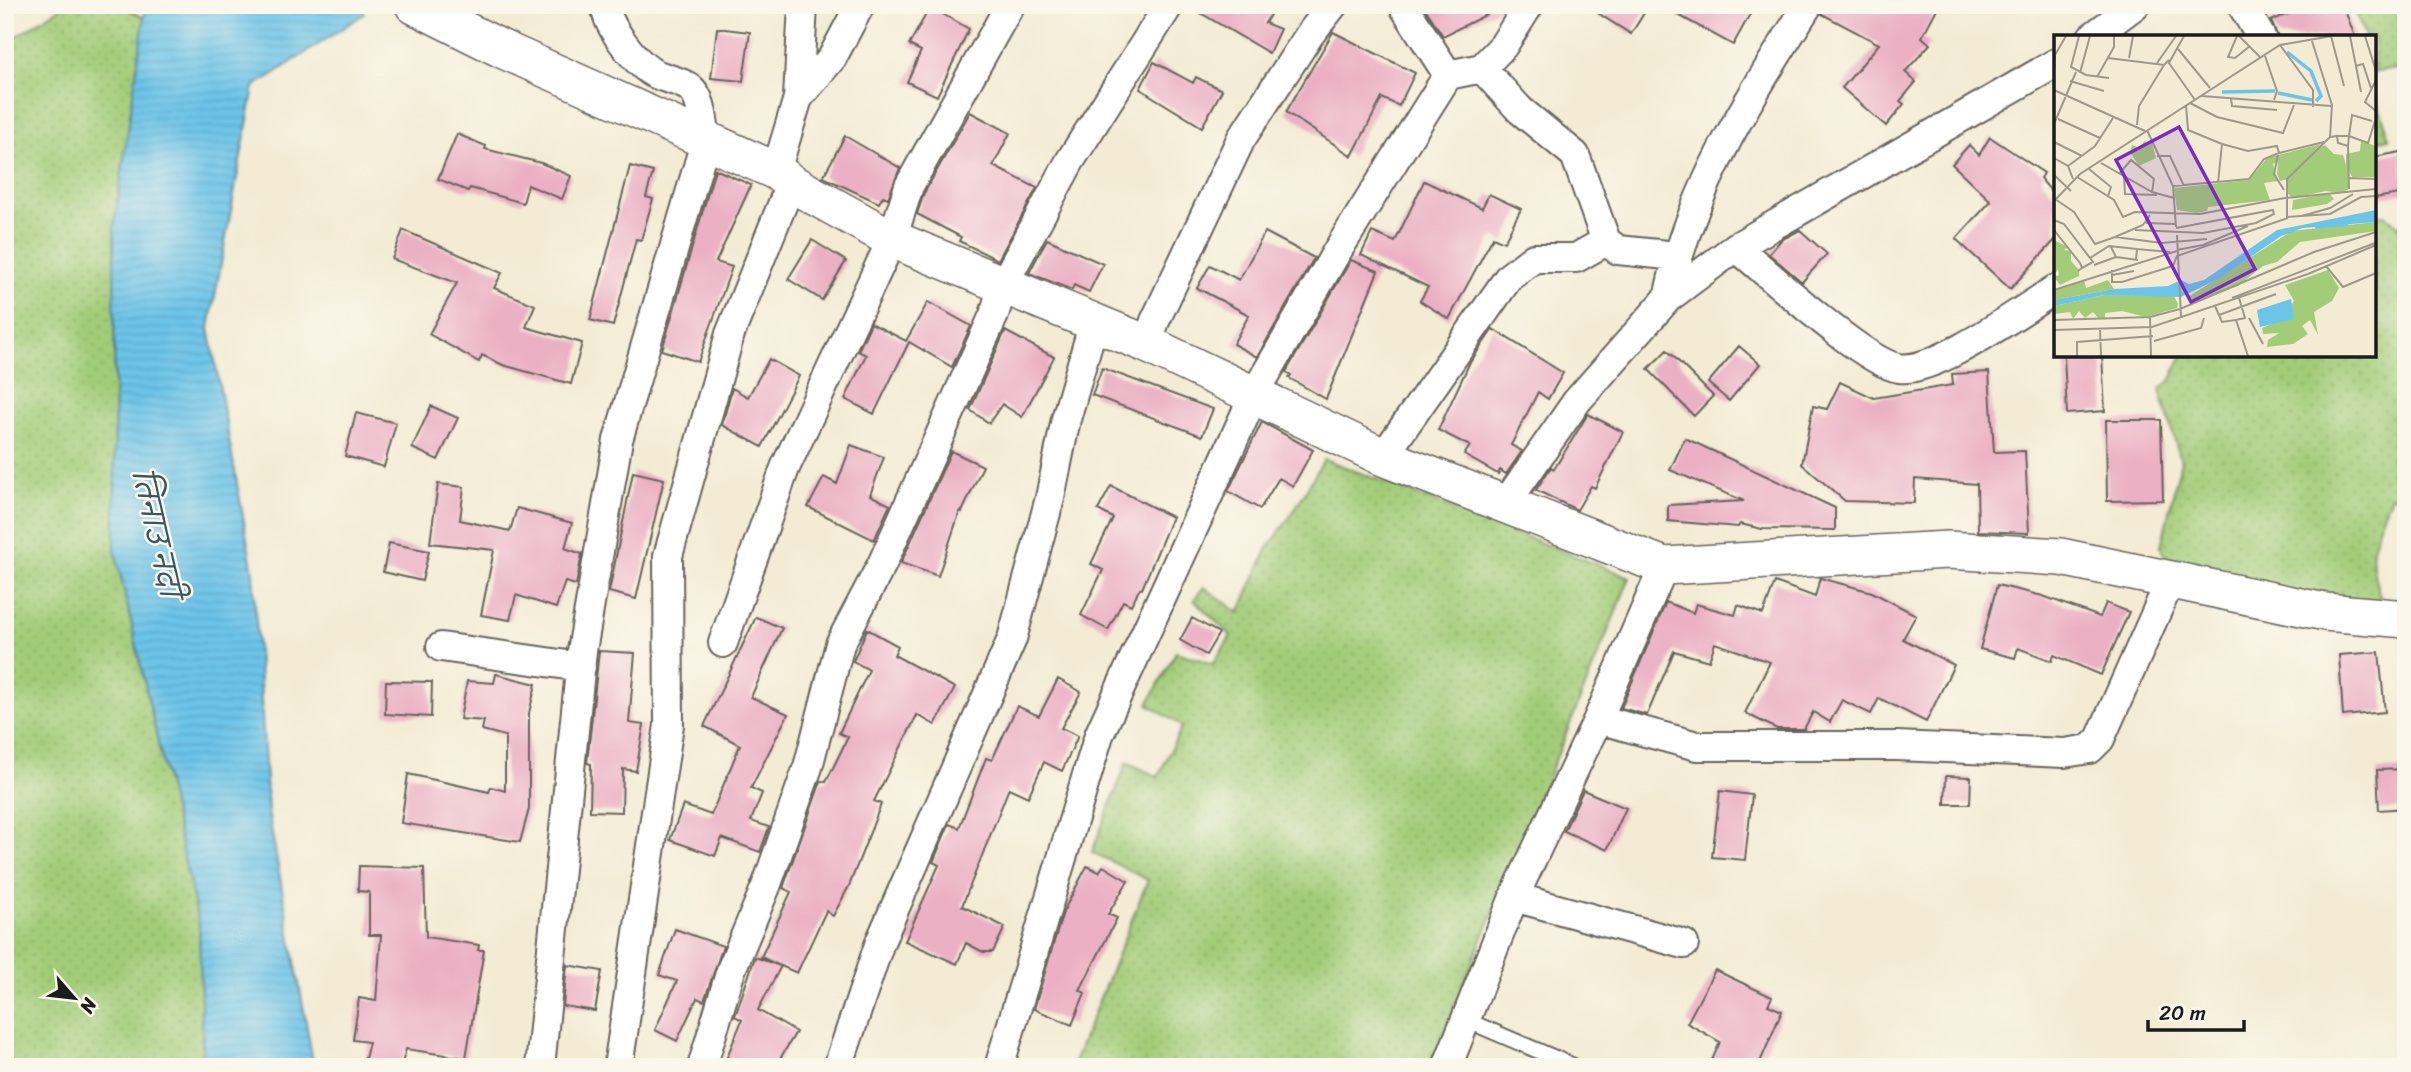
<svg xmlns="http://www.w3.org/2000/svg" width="2411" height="1072" font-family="Sriracha,'Playpen Sans Deva',sans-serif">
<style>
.green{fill:url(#green-dots);stroke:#5f744a;stroke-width:2}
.water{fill:url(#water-rules);stroke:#447082;stroke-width:2}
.building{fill:#ebb0c4}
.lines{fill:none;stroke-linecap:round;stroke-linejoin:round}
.service-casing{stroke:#67645c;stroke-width:18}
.minor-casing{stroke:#67645c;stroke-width:32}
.tertiary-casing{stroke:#67645c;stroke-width:40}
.service{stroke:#fff;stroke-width:14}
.minor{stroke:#fff;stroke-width:28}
.tertiary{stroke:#fff;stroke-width:37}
.labels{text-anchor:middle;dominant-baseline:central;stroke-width:5;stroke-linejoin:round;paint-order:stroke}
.water-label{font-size:28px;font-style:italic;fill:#385764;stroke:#fbf7ec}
.inset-river{fill:none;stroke:#6cc4e9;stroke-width:3.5}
.inset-road{fill:none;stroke:#9d988a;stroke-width:2}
.view{fill:#7b2cbf;fill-opacity:0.15;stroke:#7b2cbf;stroke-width:3.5}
.inset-edge{fill:none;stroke:#1c1c1c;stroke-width:3.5}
</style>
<defs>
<pattern id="green-dots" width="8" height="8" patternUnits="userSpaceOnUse" patternTransform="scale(1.75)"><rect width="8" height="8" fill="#a2cc78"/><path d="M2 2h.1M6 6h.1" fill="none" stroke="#8baf67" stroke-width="1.8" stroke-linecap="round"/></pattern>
<pattern id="water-rules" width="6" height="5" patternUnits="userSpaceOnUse" patternTransform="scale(1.75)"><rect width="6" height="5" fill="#6cc4e9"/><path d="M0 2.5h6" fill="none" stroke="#5da8c7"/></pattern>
</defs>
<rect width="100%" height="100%" fill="#fbf7ec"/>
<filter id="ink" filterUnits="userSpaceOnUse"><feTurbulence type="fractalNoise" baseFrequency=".0143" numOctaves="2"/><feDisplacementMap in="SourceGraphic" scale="14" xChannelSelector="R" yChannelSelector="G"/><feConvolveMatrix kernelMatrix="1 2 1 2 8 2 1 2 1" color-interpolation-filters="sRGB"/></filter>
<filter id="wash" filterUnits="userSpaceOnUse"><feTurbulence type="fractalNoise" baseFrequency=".00686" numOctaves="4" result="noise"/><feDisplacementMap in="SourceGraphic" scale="28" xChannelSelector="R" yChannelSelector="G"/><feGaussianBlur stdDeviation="1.57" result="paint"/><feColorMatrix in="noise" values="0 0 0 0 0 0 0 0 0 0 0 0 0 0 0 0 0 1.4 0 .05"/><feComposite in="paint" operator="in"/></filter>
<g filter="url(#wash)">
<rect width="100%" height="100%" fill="#f3ebd4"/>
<path class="green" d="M65 5H121L145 18 114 226 115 550 199 925 203 1067H5V49L11 40Z
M2353 5H2406V68L2374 72V37H2365Z
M2374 93 2390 138 2374 141Z
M2386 215 2406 232V494L2391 496C2370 544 2366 556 2383 606L2206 580 2163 553 2161 546 2181 461 2160 390 2170 381 2183 355H2374V216Z
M1324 459 1630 577 1430 1067H1072L1148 880 1092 852 1127 762 1158 777 1182 726 1148 704 1176 652 1213 664 1231 636 1194 600 1204 587 1239 613 1267 550 1294 511Z"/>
<path class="water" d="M146 5H364V14L254 87 209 328 253 572 268 811 314 1067H203L199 925 115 550 114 226Z"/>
<g id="blocks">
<path class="building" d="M1187 5H1276L1265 23 1280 29 1269 53Z
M1423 5H1506L1443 36Z
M1585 5H1649L1631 34Z
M1660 5H1755L1733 45Z
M1825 5H1939L1922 37 1930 44 1905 72 1916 82 1900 101 1904 104 1886 126 1842 88 1879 44 1822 14Z
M2309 5H2343L2355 37H2278L2271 21Z
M930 7 969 29 937 96 907 82 921 51 909 45Z
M717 28 750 32 743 81 711 78Z
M1333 32 1415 73 1399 106 1382 98 1352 156 1286 112Z
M1154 62 1193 83 1196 77 1222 90 1202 127 1140 89Z
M970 112 1010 133 993 166 1037 188 998 260 959 241 961 237 917 214 924 193Z
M457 134 486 146 485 149 541 163 571 176 562 199 528 185 523 203 470 188 468 191 438 179Z
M845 136 900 168 888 198 883 196 879 203 823 177Z
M1990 137 2044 173 2040 178 2056 197V239L2010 289 1956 239 1991 201 1952 164 1969 145 1979 155Z
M2401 152 2406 193 2374 198V157Z
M630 166 653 172 646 197 653 199 641 240 636 239 613 326 590 320Z
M715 169 751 185 716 262 732 267 698 362 662 350Z
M1424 181 1482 208 1489 194 1521 209 1504 242 1493 237 1449 319 1420 301 1428 287 1361 255 1372 232 1395 242Z
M403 230 502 273 494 288 535 305 526 327 582 343 571 384 503 365 482 355 479 362 429 334 457 283 392 259Z
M1800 230 1827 254 1802 282 1769 254 1781 240Z
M1265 232 1314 258 1257 357 1233 344 1249 315 1197 288 1210 265 1239 280Z
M1047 239 1103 264 1089 292 1074 285 1072 290 1029 273Z
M812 240 846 261 822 300 788 279Z
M1351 260 1378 271 1326 399 1289 378 1291 375 1286 372Z
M928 302 971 326 952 367 909 342 874 414 845 399 866 355 858 351 871 323 906 341Z
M1493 329 1563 373 1548 399 1538 392 1511 445 1522 451 1506 474 1500 470 1498 474 1464 455 1470 446 1438 430 1469 364Z
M1005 331 1054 357 1022 417 1002 404 989 423 970 410Z
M1739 346 1760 364 1729 401 1708 383Z
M1667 350 1713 396 1694 416 1648 369Z
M2064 355H2102L2105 411 2067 414Z
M769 359 799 376 762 447 722 425 732 388 748 397Z
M1102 368 1213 409 1202 436 1092 395Z
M1989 372 1994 452 2025 451 2029 533 1978 531 1977 484 1915 479 1914 503 1845 501 1802 464 1813 406 1827 409 1840 382 1874 398 1953 385 1952 374Z
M431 406 458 418 438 460 412 448Z
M356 413 396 423 384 467 345 456Z
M1588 414 1623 432 1595 488 1591 486 1577 510 1536 490 1551 467 1554 469Z
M2106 420H2161L2163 500 2107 501Z
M1262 422 1313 450 1293 486 1279 478 1260 509 1228 491Z
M1685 438 1835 508V530L1762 529 1740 524 1738 527 1668 521V505L1744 501 1670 470Z
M851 445 884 457 870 495 890 505 874 540 808 507 824 477 837 484Z
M951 451 983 466 962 512 960 511 938 576 901 563Z
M633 472 664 479 636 599 609 592Z
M438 484 464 487 460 520 510 531 517 508 572 523 565 548 582 554 576 585 565 582 556 608 516 595 510 620 481 615 494 550 430 543Z
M1111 486 1172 517 1142 589 1140 588 1131 605 1123 601 1108 630 1081 615 1103 570 1091 564 1113 518 1098 510Z
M389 543 429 551 422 581 383 572Z
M1820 578 1872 592 1916 615 1903 639 1954 665 1926 722 1879 698 1871 714 1842 700 1830 722 1813 712 1804 729H1777L1745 713 1770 662 1715 643 1709 661 1674 651 1647 715 1621 708 1666 602 1693 613 1696 604 1735 615 1738 605 1763 614 1775 582 1815 597Z
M1997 585 2043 596 2100 617 2106 603 2129 612 2101 675 2054 655 2052 661 2018 648 2015 658 1980 649Z
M756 617 782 628 751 697 788 714 751 788 762 793 751 821 769 827 760 852 722 838 715 856 670 840 683 805 711 815 740 745 704 726Z
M1192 618 1219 633 1206 655 1180 640Z
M867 629 898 646 894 655 955 688 935 725 917 715 874 801 881 804 849 886 833 916 826 911 797 973 781 966 758 1010 796 1032 775 1067H723L742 1020 735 1016 755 957 780 966 761 957 791 892 783 888 821 781 826 782 848 737 839 733 869 670 853 661Z
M599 651 635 653 629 723 644 725 636 771 623 769 622 812 590 811 591 764 587 763Z
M2379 652 2385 712 2343 716 2339 655Z
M496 674 536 684 529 713V809L520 842 401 823 408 774 489 792 491 787 505 791V736L482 730 484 721 460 719 467 681 494 683Z
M1058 679 1081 692 1061 728 1078 736 1062 771 1044 762 1028 797 1009 788 962 906 1005 927 993 952H983L966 943 957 964 905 941 939 865 933 862 949 824 959 828 986 758 992 760 1017 706 1039 716Z
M386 681 432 682 431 717 385 714Z
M2406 769V808L2379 810 2377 770Z
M1946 776 1971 777 1970 804H1945Z
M1583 790 1626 808 1607 850 1564 831Z
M1720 791 1752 795 1745 860 1712 857Z
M359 866 424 868 426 937 479 945 478 950H484L466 1058 406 1049 401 1067H363L369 1042 353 1040 359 998 376 1001 381 935H369V892L358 891Z
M1087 866 1099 872 1103 866 1128 881 1108 914 1117 918 1080 990 1085 993 1072 1025 1034 1009 1063 912Z
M675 929 723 946 704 1001 697 998 677 1041 655 1030 677 981 659 975Z
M567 965 602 971 595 1011 563 1006Z
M1715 970 1772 997 1768 1005 1782 1011 1758 1067H1709L1720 1042 1687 1023Z"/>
</g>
</g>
<g filter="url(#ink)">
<use href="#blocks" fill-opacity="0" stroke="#67645c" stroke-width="2"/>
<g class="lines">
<g class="service-casing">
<path id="service" d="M1466 1020 1576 1067"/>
</g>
<g class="minor-casing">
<path id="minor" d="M1403 5 1448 75
M2242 5 2261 37
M2092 37 2135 5
M1482 68 1520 110 1575 155 1606 241 1618 250 1677 256
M798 98 832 58 860 5
M776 171 798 98 803 5
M1736 247C1768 273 1864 363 1899 368 1935 374 2023 309 2056 289
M1668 298C1690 189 1749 99 1808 5
M1147 344 1155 321 1241 139 1310 34 1333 5
M1383 457 1509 277 1534 258H1576L1606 241
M1504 506 1577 401 1668 298 1736 247 2056 63
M723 643 785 468 892 239 909 186 1010 5
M441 647 581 667
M1598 719 1697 746H1896L2064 753 2090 749 2100 739 2171 579
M1514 897 1684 944
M540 1067 582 651 618 440 706 139C703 124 703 98 690 88 679 79 661 79 650 71 635 61 604 23 606 5
M618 1067 669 725 668 556 730 334 791 183
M702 1067 731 970 767 884 808 767 840 644 882 564 994 315 1003 285 1070 161 1169 5
M838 1067 880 942 1012 639 1050 498 1066 419 1094 322
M999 1067 1099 735 1255 393 1336 253 1448 75 1482 68 1503 46 1529 5
M1447 1067 1514 897 1598 719 1664 566"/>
</g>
<g class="tertiary-casing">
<path id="tertiary" d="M414 5 504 50 776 171 791 183 892 239 1147 344 1383 457 1664 566 1948 550 2061 557 2325 612 2406 619"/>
</g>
<use href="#service" class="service"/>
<use href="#minor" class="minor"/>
<use href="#tertiary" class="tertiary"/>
</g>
</g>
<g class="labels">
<g class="water-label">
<text transform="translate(156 533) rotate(77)">तिनाउ नदी</text>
</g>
</g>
<g transform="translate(2054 35)">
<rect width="322" height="322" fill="#f3ebd4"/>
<path d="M91 105 92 111 98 108 102 123 85 131 76 117 78 110 86 113ZM307 106 322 111V142H298L294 134 295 154 288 158 272 156 239 163 234 159V144L226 146 223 139 224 127 219 129 224 146 210 148 216 165 154 172 153 176 143 178 123 175 120 153 195 145 213 123 267 109 260 116 271 110 280 119 289 120 292 130V119L306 116ZM275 158 280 164 273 169 238 175 239 165ZM322 187V196L246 207 223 227 209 231 184 251 143 266 134 262 238 196ZM0 205 14 212 10 215 17 216V226L25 235V241L6 250 0 242 5 240 4 234 0 240ZM274 235 285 253 278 266 260 277 264 300 256 285 248 291 254 299 239 309 213 312 214 305 225 298 209 299 208 293 225 286 240 266 231 250ZM30 245 32 253 54 245 60 254 0 265V256ZM50 260 120 261 124 269 123 273 92 282 68 276 51 278V283L45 284 39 277 31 283 25 276 19 284 16 277 0 279V271Z" fill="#a2cc78"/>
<path d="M322 175V187L249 193 227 201 166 243 127 262 50 260 0 271V265L60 254 114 251 127 245 135 249 150 245 223 195ZM237 264 240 284 206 292 203 275Z" fill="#6cc4e9"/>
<path class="inset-river" d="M233 17 257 36 267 61 262 66M168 57 221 56M224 58 258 65M261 192 294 189"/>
<path class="inset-road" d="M25 1 17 32 32 40 55 43M130 1 115 28 141 65M183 1 174 22 181 23 196 11M185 1 207 23M277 1 290 51M296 1 302 31 309 29 317 53M311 1 322 36M258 6 278 70 276 102 233 144V182L276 179 307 162 322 161M226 10 259 55V72M124 14 156 53M211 21 223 56 220 65M54 23 110 30 115 25M75 23 79 1M103 28 122 1M302 31 307 57M0 36 1 20 12 1M26 38 36 1M43 42 60 12V1M322 45 311 67 322 76M16 46 50 56M0 55 91 96M148 61 277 71M177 64 178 71 223 75M136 68 163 82 229 98 240 70M132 70 134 95 168 109 194 116 223 111 225 118 270 107M4 84 46 103M0 89 22 37M83 90 85 71 110 30M93 95 119 151 122 192M283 101H295L298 80 318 86M276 102 283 101 284 108 294 111 295 101 314 108 321 86M0 107 28 121M294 111 295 154M224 120 220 139 230 155M103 121H116L130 151M0 123 14 131 19 144M47 128 98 157 120 163M14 131 41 111 59 83M35 134 57 152 54 161M65 139 77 125 100 144 98 157M0 140 17 156M70 141 71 159 103 160M23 142 60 165 69 182 81 177 146 179 231 163 322 154M295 143 322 144M164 148 168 109M119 151 195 144 210 124 225 118M1 164 20 177 41 209 61 202 108 208 153 204M0 166 26 139 226 10 278 1M248 181 276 173 299 159M0 185 10 189 39 227 28 233M92 188 121 189M0 195 26 228 28 233 24 236M81 195 149 198 202 188 220 179 219 175 122 193M123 200 127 281M61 202 89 190 96 180M57 212 62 222 84 225M123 215 149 210 194 191M36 223 55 211 83 214M82 224 83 214 116 217M40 230 62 222M272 231 289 252 322 238M58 235V247H68L119 231 123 221 234 183M58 240 80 236M0 255 123 216M178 263 321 208M185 263 191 283 182 285 194 321M161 271 168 287 182 285M165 280 222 259M96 282 97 321M195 283 209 309M0 285 96 282 126 274 260 217 322 197M46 294 47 321M0 295 98 292 254 239 322 210M100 306 147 293 150 283M23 321V307L99 301"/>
<path class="view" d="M125 92 201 234 137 267 62 125Z"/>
<rect width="322" height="322" class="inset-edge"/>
</g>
<rect width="2411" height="1072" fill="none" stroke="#fbf7ec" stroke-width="28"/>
<g transform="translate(74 998) rotate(118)" stroke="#fbf7ec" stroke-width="5" paint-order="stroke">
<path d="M0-5L12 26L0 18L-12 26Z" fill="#1c1c1c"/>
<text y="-10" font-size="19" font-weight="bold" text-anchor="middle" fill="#1c1c1c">N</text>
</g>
<path d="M2148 1020v10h96v-10" fill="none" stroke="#1c1c1c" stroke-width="3.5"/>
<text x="2159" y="1020" font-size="21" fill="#1c1c1c" stroke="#fbf7ec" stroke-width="5" paint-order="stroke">20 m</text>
</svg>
